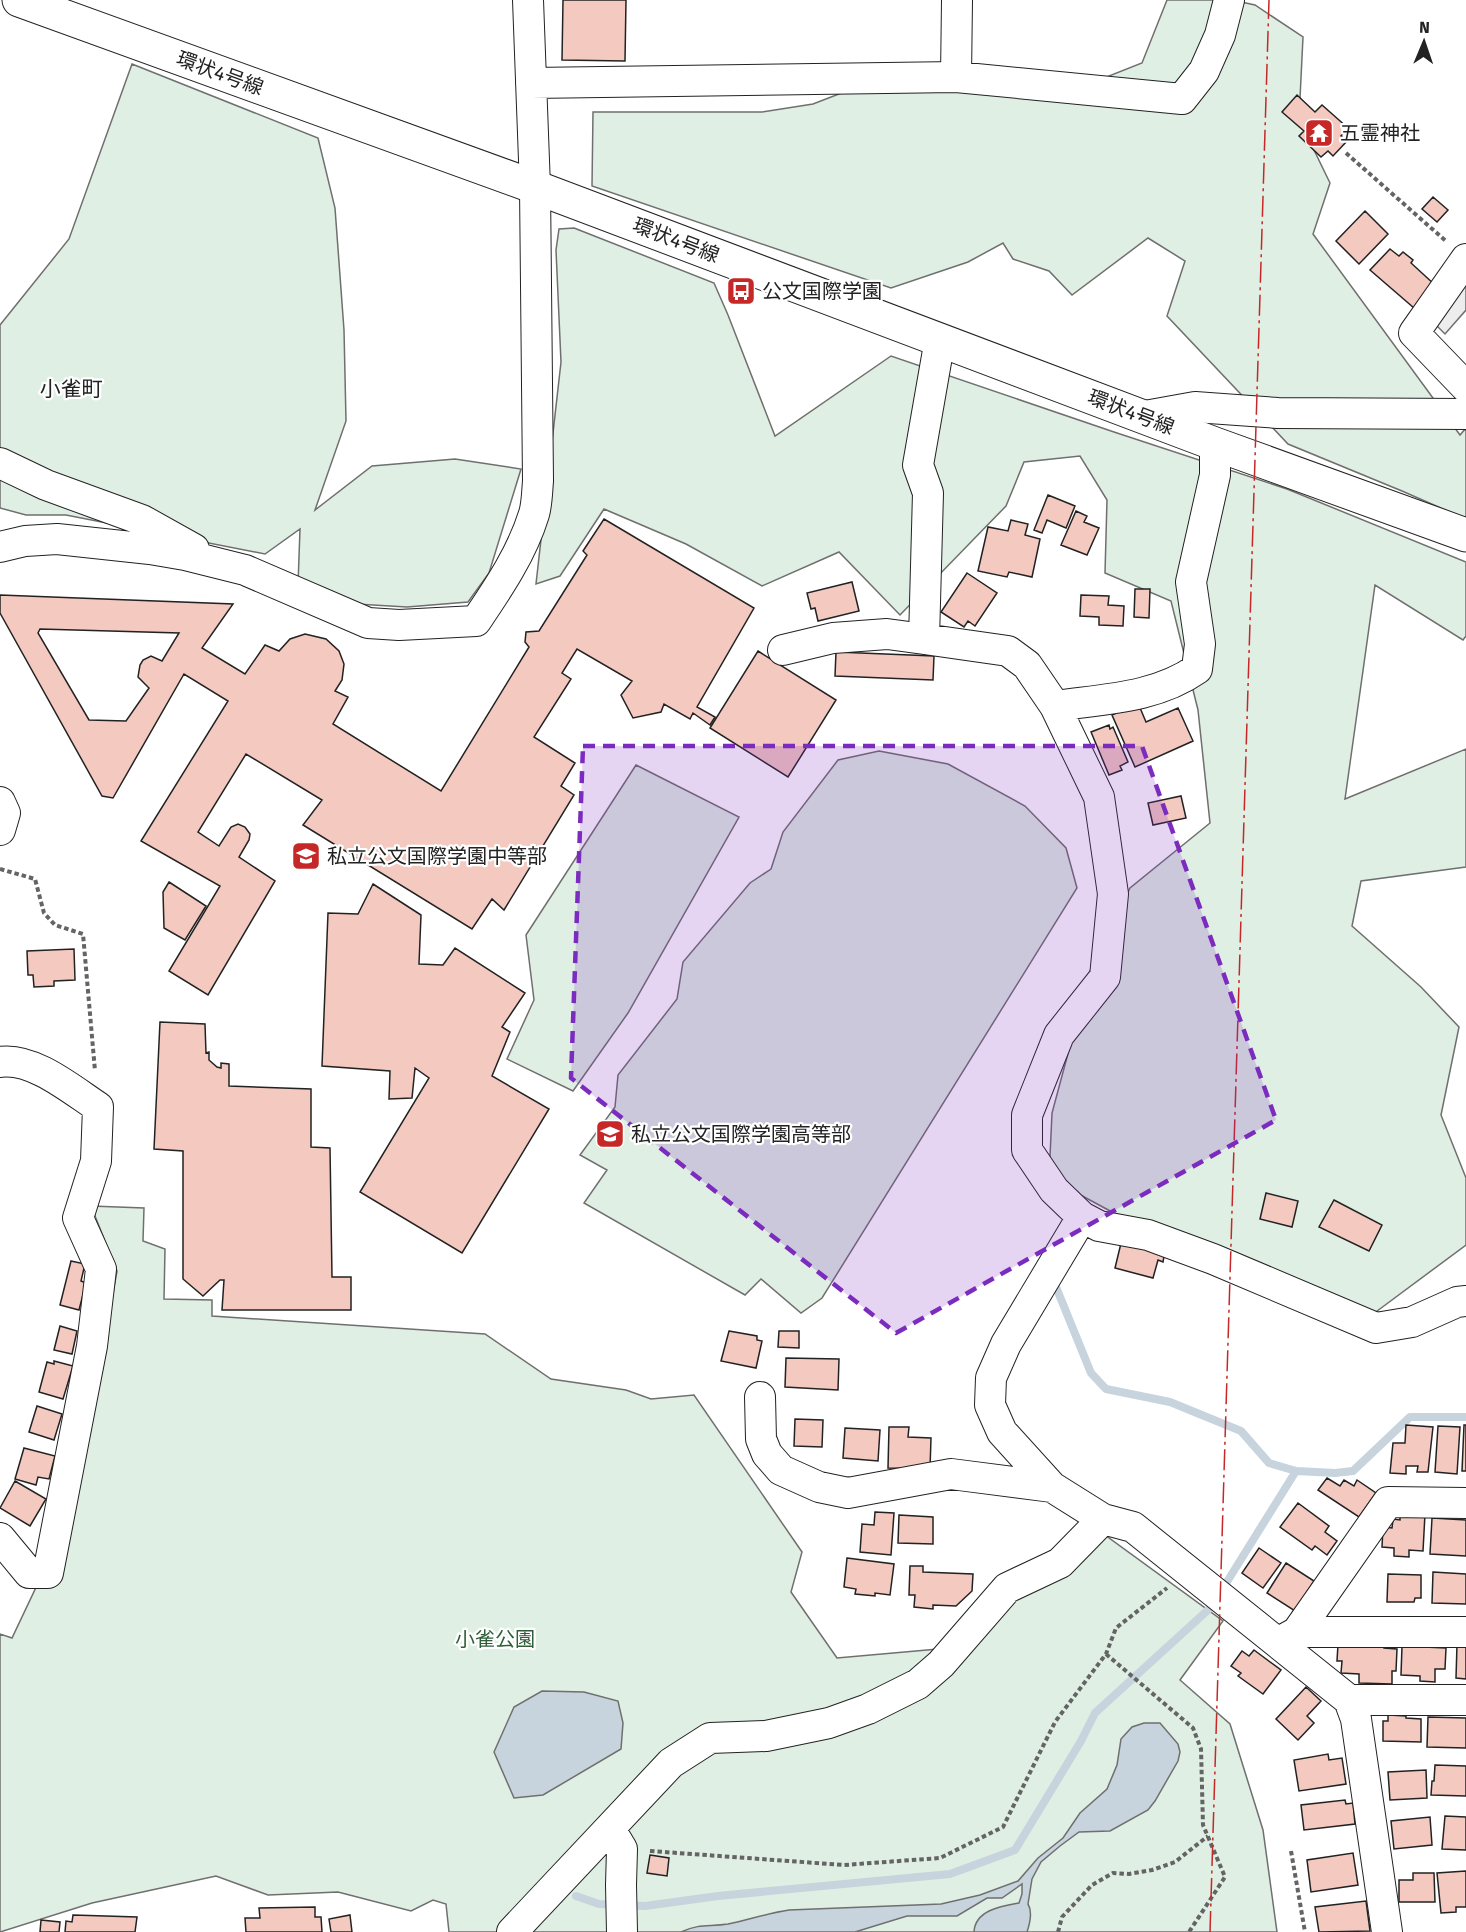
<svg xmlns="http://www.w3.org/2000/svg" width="1466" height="1932" font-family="'Fira Sans','Noto Sans JP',sans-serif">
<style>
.green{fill:#e0efe3;stroke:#6f6f6f;stroke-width:1.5}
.parking{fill:#ededed;stroke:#6f6f6f;stroke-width:1.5}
.water{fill:#c7d3dd;stroke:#6f6f6f;stroke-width:1.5}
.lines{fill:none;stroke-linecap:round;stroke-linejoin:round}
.stream{stroke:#c7d3dd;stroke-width:8}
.building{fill:#f3c9c0;stroke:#222;stroke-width:1.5;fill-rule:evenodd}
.minor-casing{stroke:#222;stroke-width:32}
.major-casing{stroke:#222;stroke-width:35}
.path{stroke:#646464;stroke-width:4;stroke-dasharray:4.5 3;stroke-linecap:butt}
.minor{stroke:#fff;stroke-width:30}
.major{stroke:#fff;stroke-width:33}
.power{stroke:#c62828;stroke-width:1.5;stroke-dasharray:21 4.5 3 4.5;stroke-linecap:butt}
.marked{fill:#7b2cbf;fill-opacity:0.2;stroke:#7b2cbf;stroke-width:4.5;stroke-dasharray:12 8;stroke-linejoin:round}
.labels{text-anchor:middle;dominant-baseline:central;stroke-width:4.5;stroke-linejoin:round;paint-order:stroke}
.street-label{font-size:20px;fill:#222;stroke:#fff}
.poi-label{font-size:20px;fill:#222;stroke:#fff;text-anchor:start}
.park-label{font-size:20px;fill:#2f5e38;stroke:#fff}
.neighbourhood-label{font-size:21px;fill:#222;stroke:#fff}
</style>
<rect width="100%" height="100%" fill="#fff"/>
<path class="green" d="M1167 0H1232L1255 5 1303 37 1299 119 1330 183 1313 234 1460 435 1466 428V519L1402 491 1288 444 1167 316 1185 261 1148 238 1072 295 1049 271 1013 259 1003 243 968 262 891 288 592 186 593 112H762L813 104 888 75 1056 97 1142 63Z
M132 64 318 138 335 208 344 330 346 421 315 510 372 466 455 459 521 469 489 573 468 602 407 607 339 603 298 585 300 529 265 554 66 515H26L0 508V325L69 239Z
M574 228 714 283 728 315 775 436 891 356 1114 432 1287 489 1466 562V636L1463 640 1375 585 1345 799 1466 749V867L1361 881 1352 926 1421 987 1459 1027 1441 1115 1466 1178V1245L1365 1320 1112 1212 1049 1178 1052 1113 1091 968 1130 888 1210 823 1198 710 1171 601 1105 573 1107 500 1080 456 1024 462 1006 506 900 615 839 552 762 586 686 544 604 509 560 576 536 584 561 362 556 250 559 229Z
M879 751 948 764 1025 806 1066 848 1077 888 822 1298 801 1313 761 1279 745 1295 584 1203 607 1170 580 1155 615 1107 618 1075 677 999 683 962 750 883 771 869 783 832 838 760Z
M636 765 739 817 628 1013 573 1091 507 1059 534 1000 526 935Z
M91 1206 144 1208 143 1241 165 1249 164 1299 212 1300V1316L485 1334 551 1379 626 1390 651 1399 694 1395 802 1552 791 1592 837 1658 972 1646 1019 1593 1098 1530 1223 1621 1180 1680 1230 1724 1263 1830 1277 1932H449L446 1904 433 1900 411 1911 338 1892 268 1895 216 1876 92 1903 0 1932V1634L12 1638 75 1505 117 1271Z"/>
<path class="parking" d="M1466 284V310L1445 334 1436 325Z"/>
<path class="water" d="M542 1691 584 1692 618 1701 623 1723 621 1749 543 1795 514 1798 494 1752 514 1707Z
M1144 1723H1160L1178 1744 1180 1752 1178 1761 1155 1801 1148 1810 1110 1831 1079 1832 1060 1846 1041 1862 1032 1879 1028 1904C1033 1912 1030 1923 1027 1932H974C975 1910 1002 1906 1019 1903L1022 1894V1884L1002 1898H987L957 1916H907L855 1932H681C701 1923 708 1927 728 1924 748 1920 768 1913 789 1910L941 1904 980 1895 1018 1881 1038 1858 1063 1838 1080 1813 1107 1789 1117 1765 1121 1739 1132 1727Z"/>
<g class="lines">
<path class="stream" d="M1056 1287 1091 1373 1106 1389 1170 1402 1241 1431 1269 1463 1296 1471 1335 1473 1353 1471 1410 1417H1466
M1225 1585 1296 1471
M576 1896 599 1904 645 1906 718 1896 950 1874 1015 1850 1081 1741 1095 1713 1209 1609"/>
</g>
<path class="building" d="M563 0H626L625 61 562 60Z
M1297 95 1315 112 1322 105 1348 128 1341 136 1347 141 1333 156 1328 151 1321 157 1299 136 1304 131 1282 112Z
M1433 197 1448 210 1437 222 1422 209Z
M1365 211 1388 234 1359 264 1336 241Z
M1390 249 1399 256 1403 252 1413 260 1411 263 1435 285 1414 308 1370 270Z
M1048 495 1075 506 1066 528 1047 520 1042 533 1034 530Z
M1076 511 1087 516 1084 522 1099 528 1087 555 1061 545Z
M604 519 754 608 697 707 715 717 710 725 693 713 690 719 664 704 661 712 633 718 621 695 632 681 577 649 562 673 571 679 534 737 575 763 561 786 574 795 504 910 492 899 472 929 303 825 322 800 246 754 198 832 219 846 231 827 238 824 245 827 250 834 249 840 239 857 275 881 208 995 169 971 220 886 141 841 228 701 184 674 113 798 102 796 0 613V595L233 604 202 648 245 674 265 645 279 651 290 639 305 634 326 639 339 651 344 664 342 680 335 691 348 697 333 724 441 791 529 647 525 642 526 632 539 631 587 555 583 551ZM40 629 179 633 162 661 151 656 143 660 140 665 138 677 149 688 126 721 89 720 38 633Z
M1011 520 1028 524 1025 535 1040 539 1032 577 1009 572 1007 577 978 571 988 527 1008 531Z
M967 573 997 593 975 626 968 621 964 627 941 612Z
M852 582 859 611 818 621 815 608 811 609 807 593Z
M1135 589H1150L1149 618 1134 617Z
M1081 595 1109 596 1108 605 1124 606 1123 626 1099 625V617L1080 616Z
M758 651 836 700 788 777 710 728Z
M836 652 934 656 933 680 835 676Z
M1138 703 1146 722 1178 708 1193 741 1135 767 1112 715Z
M1109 725 1110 729 1113 727 1128 762 1120 766 1122 770 1109 775 1091 732Z
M1181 796 1186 818 1153 825 1148 803Z
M169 882 206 906 185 940 164 928 163 892Z
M373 884 421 915 419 964 443 965 455 948 525 993 502 1027 510 1032 492 1076 549 1109 462 1253 360 1192 429 1078 415 1068 412 1098 389 1099 390 1071 322 1066 328 913 358 914Z
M74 949 75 980 54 981V986L34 987 33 975H28L27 951Z
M160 1022 205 1024 206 1053 209 1052V1060L217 1067 221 1068V1063L229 1064V1086L311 1089V1147L330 1148 332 1277H351V1310H222L224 1280H220L203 1296 183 1279V1151L154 1149Z
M1266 1193 1298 1201 1292 1227 1260 1219Z
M1334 1200 1382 1225 1369 1251 1319 1227Z
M1122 1239 1165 1251 1163 1262 1158 1260 1153 1278 1115 1268Z
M71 1261 85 1264 81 1281 86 1283 79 1310 60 1305Z
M60 1326 77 1331 72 1354 54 1350Z
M729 1331 757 1336V1340L762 1341 756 1368 721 1361Z
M779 1331H799V1348L778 1347Z
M786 1358 839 1359 838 1390 785 1387Z
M54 1361 73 1366 63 1399 39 1392 47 1362 54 1364Z
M37 1406 62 1414 54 1440 29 1432Z
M795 1419 823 1420 822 1447 794 1446Z
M1406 1425 1433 1427 1428 1472H1417L1418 1466H1406V1474L1390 1473 1393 1443H1405Z
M1464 1425H1466V1471H1462Z
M1438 1426 1460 1427 1457 1474 1435 1472Z
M889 1427H909L908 1437 931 1438 930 1469 888 1468Z
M845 1428 880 1430 878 1461 843 1458Z
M24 1448 55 1456 49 1479 38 1477 36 1485 15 1479Z
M1327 1478 1340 1486 1344 1480 1354 1486 1357 1480 1376 1493 1359 1517 1318 1490Z
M15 1481 46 1499 30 1526 0 1508Z
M1298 1503 1329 1526 1325 1532 1337 1541 1327 1555 1315 1546 1312 1550 1280 1527Z
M875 1512 894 1513 891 1555 860 1552 862 1524 874 1525Z
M1400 1513 1425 1514 1423 1551 1409 1550V1557L1394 1556V1548L1382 1547 1383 1527 1392 1528 1393 1519 1400 1520Z
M899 1515 933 1517V1544L898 1543Z
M1432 1518 1466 1520V1556L1430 1554Z
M1259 1548 1281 1563 1263 1588 1242 1573Z
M847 1558 894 1564 890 1595 875 1593V1596L855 1594 856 1589 844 1587Z
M1286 1563 1314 1581 1295 1611 1267 1593Z
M910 1566H923V1572L973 1574 972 1591 956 1606 933 1605V1609L914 1607 915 1595H909Z
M1433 1572 1466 1574V1604L1432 1603Z
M1388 1574 1421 1575V1598H1415L1414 1602H1387Z
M1338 1644 1384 1646V1648L1397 1649 1396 1671H1392V1684L1359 1683V1674L1341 1673 1342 1661H1337Z
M1457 1644 1466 1645V1679L1456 1678Z
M1402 1646 1446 1648 1445 1669H1435V1682L1420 1681V1676L1401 1675Z
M1254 1650 1281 1670 1263 1694 1238 1676 1241 1673 1231 1666 1242 1651 1249 1656Z
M1306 1687 1321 1701 1307 1716 1314 1723 1298 1740 1276 1719Z
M1388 1715 1406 1716V1718L1421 1719V1742L1383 1741V1721H1388Z
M1428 1717 1466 1718V1748L1427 1747Z
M1328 1754 1329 1760 1342 1758 1346 1784 1299 1791 1294 1760Z
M1435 1765 1466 1766V1796L1431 1795 1432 1781H1434Z
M1426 1770 1427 1798 1390 1800 1388 1772Z
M1345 1800 1346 1804 1353 1803 1355 1824 1304 1830 1301 1805Z
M1445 1816 1466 1817V1850L1442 1849Z
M1430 1817 1432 1845 1394 1849 1391 1821Z
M1353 1853 1358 1885 1311 1892 1307 1860Z
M650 1855 669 1858 667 1876 647 1873Z
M1466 1871V1907H1456V1912L1441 1913 1437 1873Z
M1413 1873H1434L1435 1902H1399V1880H1413Z
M1366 1901 1370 1931 1319 1932 1315 1907Z
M315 1907V1917H321L322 1932H246L245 1918H260L259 1908Z
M73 1915 137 1917 135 1932H65L66 1921 72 1922Z
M350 1915 352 1932H331L329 1919Z
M41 1920 60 1922 59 1932H40Z"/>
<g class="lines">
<g class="minor-casing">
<path id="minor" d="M956 77 957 0
M531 83 956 77 1182 99 1204 71 1220 35 1229 0
M1466 259 1414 333 1466 387
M940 339 918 465 928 493 924 639 1008 651 1027 665 1055 706 1099 797 1113 894 1105 977 1059 1035 1027 1115V1150L1054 1190 1082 1217 1099 1226 1148 1235 1213 1259 1376 1328 1412 1322 1457 1302 1466 1301
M1145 416 1195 407 1278 413 1466 414
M0 463 46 485 142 520 194 549
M0 547 25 541 57 539 150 549 185 555 245 570 368 623 399 625 476 621C499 587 522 553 534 514 537 504 537 492 538 481L535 187 528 0
M783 650 833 638 887 634 924 639
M1055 706C1104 699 1156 698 1197 669L1200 644 1191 582 1215 475V444
M0 802 5 813 0 830
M0 1062C33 1057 72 1090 98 1107L96 1161 78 1218 101 1269 92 1346 48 1573H29L0 1538
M1082 1217 1006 1344 991 1378 990 1405 1002 1432 1052 1487 1103 1519 1133 1527 1349 1700 1356 1719 1387 1932
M760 1397 761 1439 767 1454 781 1470 819 1487 848 1493 951 1474 1052 1487
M1297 1632H1466
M1279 1642 1297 1632 1388 1502 1466 1503
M1349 1700H1466
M610 1829 622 1849 621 1885 622 1932
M512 1932 671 1763 710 1738 766 1736 829 1723 868 1709 918 1684 941 1664 1007 1588 1060 1563 1103 1519"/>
</g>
<g class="major-casing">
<path id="major" d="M19 0 535 187 1215 444 1466 535"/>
</g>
<path class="path" d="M1346 153 1447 242
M0 869 35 879 44 913 55 925 83 934 95 1071
M1106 1654 1193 1728 1201 1749 1203 1825 1225 1877 1189 1932
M650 1851 844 1865 940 1858 1003 1827 1055 1722 1106 1654 1116 1628 1167 1588
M1291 1851 1305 1932
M1058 1932 1062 1917 1092 1885 1113 1873 1129 1874 1152 1870 1175 1862 1208 1836"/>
<use href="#minor" class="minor"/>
<use href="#major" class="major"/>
<path class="power" d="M1210 1932 1269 0"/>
</g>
<path class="marked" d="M583 746H1142L1276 1120 896 1333 571 1078Z"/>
<defs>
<g id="temple-square" transform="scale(1.5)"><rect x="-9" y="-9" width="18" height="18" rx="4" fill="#c62828" stroke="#fff"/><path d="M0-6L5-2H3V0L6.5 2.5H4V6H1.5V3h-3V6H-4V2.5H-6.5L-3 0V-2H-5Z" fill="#fff"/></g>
<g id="bus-square" transform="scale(1.5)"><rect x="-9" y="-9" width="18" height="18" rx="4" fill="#c62828" stroke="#fff"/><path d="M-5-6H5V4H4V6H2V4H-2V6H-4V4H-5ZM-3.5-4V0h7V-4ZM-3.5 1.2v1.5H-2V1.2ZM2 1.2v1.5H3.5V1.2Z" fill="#fff"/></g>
<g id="school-square" transform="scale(1.5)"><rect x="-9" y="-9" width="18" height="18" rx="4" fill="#c62828" stroke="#fff"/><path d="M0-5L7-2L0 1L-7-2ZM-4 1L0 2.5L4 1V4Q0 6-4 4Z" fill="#fff"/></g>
</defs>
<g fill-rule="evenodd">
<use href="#temple-square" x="1319" y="133"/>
<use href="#bus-square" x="741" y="291"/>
<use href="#school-square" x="306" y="856"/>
<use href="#school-square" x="610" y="1134"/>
</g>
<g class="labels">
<g class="street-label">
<text transform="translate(220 73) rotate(20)">環状4号線</text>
<text transform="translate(676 240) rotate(21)">環状4号線</text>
<text transform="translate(1131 412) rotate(21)">環状4号線</text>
</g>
<g class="poi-label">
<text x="1340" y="133">五霊神社</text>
<text x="762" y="291">公文国際学園</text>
<text x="327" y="856">私立公文国際学園中等部</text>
<text x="631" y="1134">私立公文国際学園高等部</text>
</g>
<g class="park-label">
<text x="495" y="1639">小雀公園</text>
</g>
<g class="neighbourhood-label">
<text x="71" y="389">小雀町</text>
</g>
</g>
<g transform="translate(1424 42) rotate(2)" stroke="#ffffff" stroke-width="4.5" paint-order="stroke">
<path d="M0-4.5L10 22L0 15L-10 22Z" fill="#222222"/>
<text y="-9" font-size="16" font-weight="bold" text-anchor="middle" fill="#222222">N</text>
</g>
</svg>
